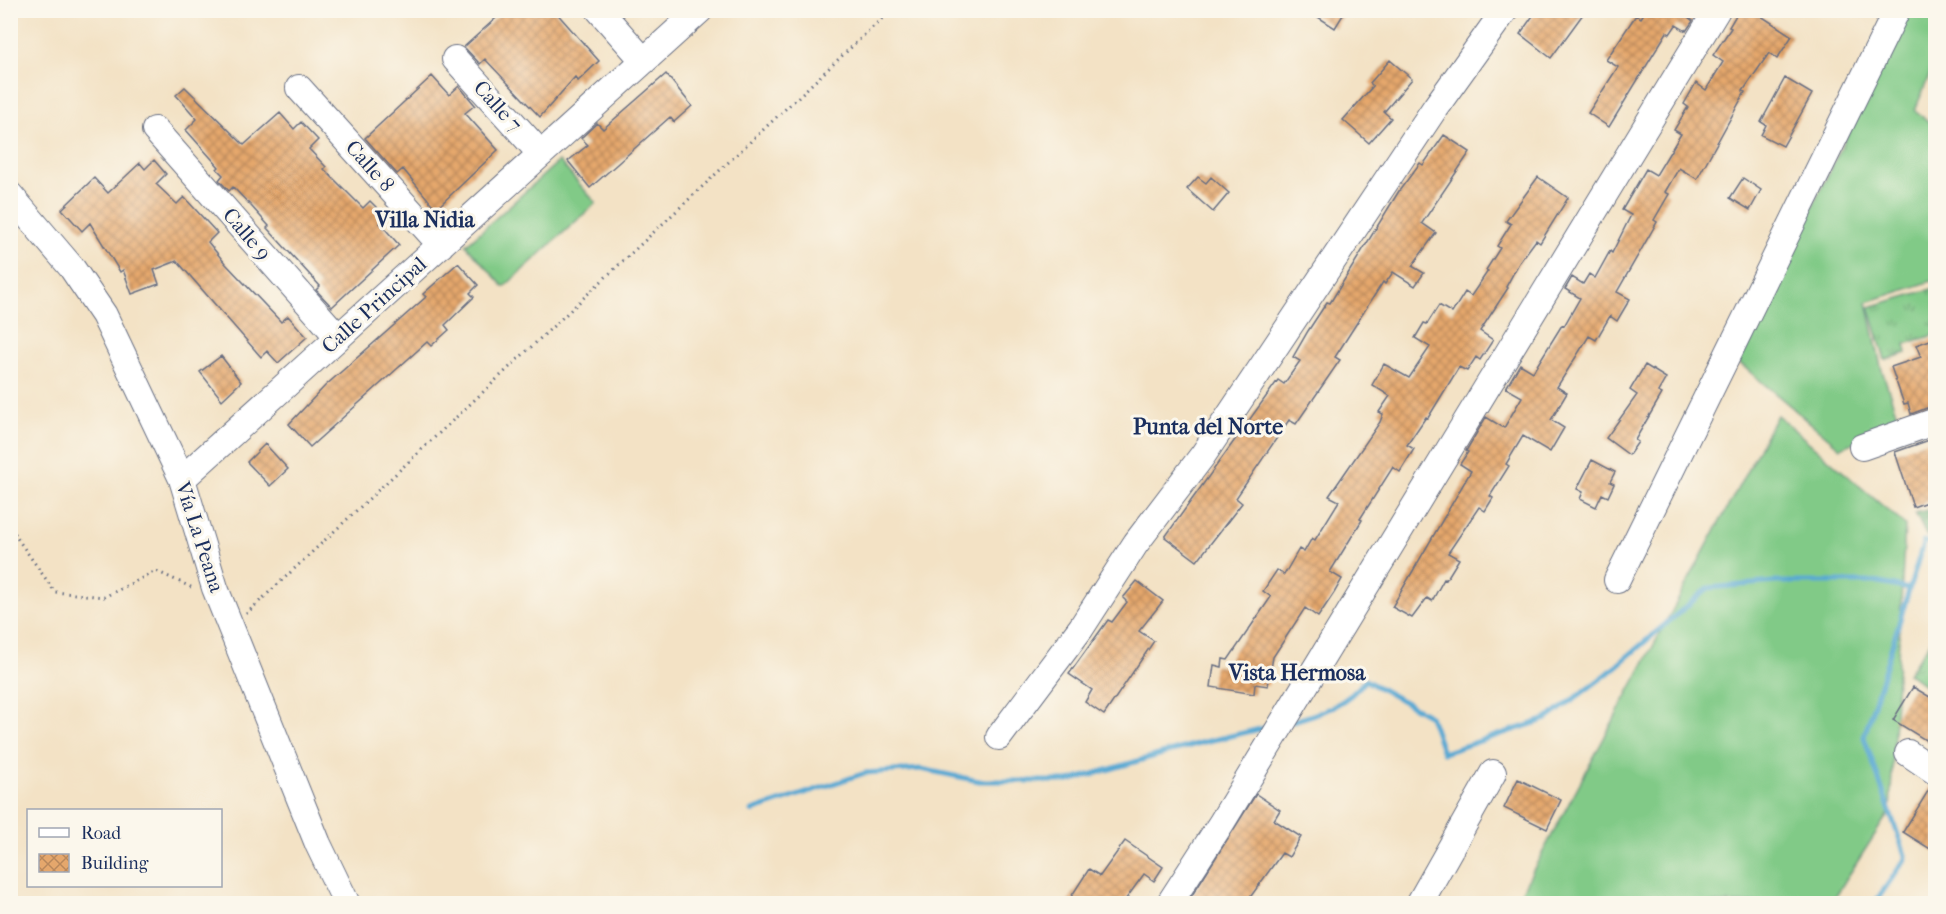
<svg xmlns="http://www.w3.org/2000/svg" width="1946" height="914" font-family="'IM FELL French Canon',serif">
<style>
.grass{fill:#81ca87;stroke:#4e7c72;stroke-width:1.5}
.forest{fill:url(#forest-crowns);stroke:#426e69;stroke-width:1.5}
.park{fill:url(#park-tufts);stroke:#4e7c72;stroke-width:1.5}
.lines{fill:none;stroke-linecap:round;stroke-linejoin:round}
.stream{stroke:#59a9d3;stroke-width:5}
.building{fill:url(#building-cross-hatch)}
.minor-casing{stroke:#676e82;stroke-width:28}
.path{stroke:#676e82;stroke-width:3;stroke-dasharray:1.5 4.5;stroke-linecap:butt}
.minor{stroke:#fff;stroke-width:26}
.labels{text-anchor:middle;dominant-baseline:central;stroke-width:6;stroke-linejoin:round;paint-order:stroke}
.street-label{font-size:21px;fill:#1b2f5e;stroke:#fbf7ec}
.neighbourhood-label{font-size:22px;font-weight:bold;fill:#1b2f5e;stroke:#fbf7ec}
</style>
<defs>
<pattern id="forest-crowns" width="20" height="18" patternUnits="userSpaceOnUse" patternTransform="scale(1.5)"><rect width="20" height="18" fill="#68ae74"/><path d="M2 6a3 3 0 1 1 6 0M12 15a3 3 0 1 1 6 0" fill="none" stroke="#558e62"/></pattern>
<pattern id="park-tufts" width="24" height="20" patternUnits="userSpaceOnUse" patternTransform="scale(1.5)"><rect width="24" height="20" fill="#81ca87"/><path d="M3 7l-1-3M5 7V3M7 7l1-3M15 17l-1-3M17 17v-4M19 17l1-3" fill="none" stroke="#69a472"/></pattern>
<pattern id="building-cross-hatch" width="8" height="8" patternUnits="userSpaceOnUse" patternTransform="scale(1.5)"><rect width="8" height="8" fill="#e5a76c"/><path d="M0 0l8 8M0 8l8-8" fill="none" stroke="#b9885c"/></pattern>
</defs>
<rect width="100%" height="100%" fill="#fbf7ec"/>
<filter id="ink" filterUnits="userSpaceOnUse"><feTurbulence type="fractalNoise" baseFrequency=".0167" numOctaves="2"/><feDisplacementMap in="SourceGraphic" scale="12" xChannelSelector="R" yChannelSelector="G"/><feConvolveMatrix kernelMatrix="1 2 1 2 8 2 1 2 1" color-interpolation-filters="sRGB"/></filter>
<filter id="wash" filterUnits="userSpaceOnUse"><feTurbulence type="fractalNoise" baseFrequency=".008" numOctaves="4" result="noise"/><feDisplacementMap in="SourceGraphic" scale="24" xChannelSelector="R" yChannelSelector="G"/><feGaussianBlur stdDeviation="1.35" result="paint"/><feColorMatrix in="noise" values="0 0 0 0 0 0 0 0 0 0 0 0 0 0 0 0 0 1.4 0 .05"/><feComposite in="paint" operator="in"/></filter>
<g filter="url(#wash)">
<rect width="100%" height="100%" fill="#f3e2c5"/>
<path class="grass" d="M1908 11H1935V62L1915 110 1935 127V280L1867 302 1881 367 1900 424 1840 448 1737 361Z
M559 161 596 203 504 287 466 245Z
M1777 415 1905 525 1890 811 1831 903 1515 904Z"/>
<path class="forest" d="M1935 508H1936L1935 538 1926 535 1915 513Z"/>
<path class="park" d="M1935 288V335L1905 344 1907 353 1885 360 1869 307Z
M1935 635V693L1908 673Z"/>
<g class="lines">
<path class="stream" d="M1293 721C1321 713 1348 704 1365 680L1430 716 1443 753 1547 719 1607 674 1708 588 1775 582H1875L1909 589
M752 811 865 773 921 769 979 781H1069L1200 743 1269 727
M1874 904 1906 858 1864 737 1924 541 1936 545"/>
</g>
<g id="blocks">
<path class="building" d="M505 10H554L599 61 578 81 575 77 540 117 485 59 480 64 464 47Z
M1307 10H1346L1335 28Z
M1537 10H1586L1551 58 1520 34Z
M1646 10H1686L1684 14 1693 21 1686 31 1676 25 1670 34 1667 32 1609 127 1588 113 1618 67 1606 60 1636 15 1641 18Z
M1739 10H1752L1792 36 1777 59 1769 53 1743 91 1745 92 1697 179 1679 168 1665 192 1669 194 1654 220 1657 222 1617 292 1630 299 1617 321 1610 316 1596 340 1589 336 1557 387 1567 393 1551 420 1564 428 1550 452 1523 436 1506 464 1509 466 1490 496 1493 498 1485 511 1479 507 1448 553 1459 559 1446 580 1444 579 1432 601 1427 598 1412 618 1392 607 1471 471 1460 464 1468 452 1466 451 1486 417 1504 428 1522 397 1506 388 1520 364 1533 372 1562 325 1564 326 1580 298 1565 289 1572 277 1583 284 1589 274 1595 278 1610 251 1612 253 1631 215 1622 210 1646 169 1656 175 1681 134 1674 130 1688 107 1684 104 1696 83 1706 90 1723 62 1713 55 1731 28 1729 27Z
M1390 60 1412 79 1384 112 1391 118 1369 143 1343 120 1373 86 1370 83Z
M666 74 692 106 674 122 670 117 590 188 568 161 588 145 581 138 597 123 603 129Z
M432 76 449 95 459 86 475 105 465 113 498 150 436 209 403 169 397 174 365 138Z
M1785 78 1812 94 1783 146 1761 135 1766 125 1761 122Z
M185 87 244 145 280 113 294 129 301 122 318 140 309 149 326 167 324 169 363 208 370 201 386 217 380 223 399 245 332 307 316 290 320 286 267 228 269 226 252 207 233 187 229 191 219 180 223 175 217 169 219 167 186 130 197 119 176 95Z
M1444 135 1470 152 1422 223 1436 233 1412 266 1424 273 1415 286 1393 272 1385 284 1383 282 1335 357 1340 360 1296 424 1289 420 1236 498 1242 503 1197 561 1165 537 1278 380 1284 384 1300 361 1293 357 1308 331 1327 302 1330 303 1399 191 1420 163 1423 165Z
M154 160 166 174 156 184 177 204 184 197 217 233 208 242 225 263 281 322 288 316 307 337 278 363 267 351 261 357 177 261 154 270 159 284 132 294 123 270 120 272 90 223 82 231 62 209 94 178 108 193 140 163 145 169Z
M1198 177 1206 183 1211 177 1229 193 1213 212 1187 189Z
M1538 177 1568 198 1540 243 1536 240 1519 263 1506 287 1508 288 1480 331 1493 340 1480 360 1476 357 1467 371 1459 367 1428 418 1426 417 1407 445 1414 449 1400 472 1393 467 1360 519 1362 520 1330 572 1342 579 1334 593 1318 617 1305 608 1273 657 1268 686 1255 684 1254 694 1211 687 1214 665 1222 667 1223 659 1228 660 1260 613 1271 597 1263 591 1277 570 1284 575 1299 549 1304 552 1312 538 1315 540 1339 501 1329 496 1380 422 1383 414 1379 412 1390 396 1372 385 1384 364 1409 378 1430 347 1415 338 1424 323 1427 324 1439 305 1452 313 1465 292 1471 296 1488 271 1486 270 1500 248 1497 246 1511 224 1506 221Z
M1743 178 1761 190 1750 210 1730 198Z
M458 263 478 285 470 293 474 297 445 325 449 330 431 346 427 342 310 447 289 424 325 386 426 297 423 294Z
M1933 339 1935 347V405L1911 414 1908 403 1904 404 1891 367 1921 357 1916 345Z
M221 356 241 382 222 400 200 372Z
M1645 365 1666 378 1658 392 1662 394 1635 440 1638 442 1629 455 1606 438 1637 395 1630 390Z
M1935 438V499L1913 507 1895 452Z
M265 444 288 469 270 486 247 462Z
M1592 460 1615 472 1610 482 1614 484 1608 497 1602 494 1596 507 1580 499 1583 492 1577 489Z
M1137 581 1163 601 1139 631 1154 641 1104 715 1085 702 1092 690 1069 674 1108 620 1112 622 1127 602 1123 598Z
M1913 687 1935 700V746L1893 720Z
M1518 779 1561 800 1547 829 1504 808Z
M1931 786 1935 787V852L1903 832Z
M1256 794 1280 810 1274 820 1301 837 1289 857 1282 853 1246 903H1187Z
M1125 841 1163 867 1154 881 1144 874 1123 903H1067L1089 869 1100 876Z"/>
</g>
</g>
<g filter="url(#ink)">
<use href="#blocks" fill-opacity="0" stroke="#676e82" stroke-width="1.5"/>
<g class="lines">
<g class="minor-casing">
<path id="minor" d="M599 10 644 61
M455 59 541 154
M299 88 441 245
M155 130 338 337
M10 195 72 268 104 315 182 479 215 588 318 844 347 904
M1862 447 1936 421
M182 479 700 10
M1617 580 1897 10
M999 737 1081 628 1136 543 1203 455 1435 108 1505 10
M1908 753 1936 772
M1169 904 1222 822 1717 10
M1419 904 1493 773"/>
</g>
<path class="path" d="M10 522 17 538 55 592 104 597 156 571 193 588
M246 614 891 10"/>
<use href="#minor" class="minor"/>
</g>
</g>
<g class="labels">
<g class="street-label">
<text transform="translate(498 106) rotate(48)">Calle 7</text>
<text transform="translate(370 166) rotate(48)">Calle 8</text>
<text transform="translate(247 234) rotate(49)">Calle 9</text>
<text transform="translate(374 305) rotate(-42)">Calle Principal</text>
<text transform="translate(200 537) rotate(72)">Vía La Peana</text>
</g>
<g class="neighbourhood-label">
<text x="425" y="220">Villa Nidia</text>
<text x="1208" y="427">Punta del Norte</text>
<text x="1297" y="673">Vista Hermosa</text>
</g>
</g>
<rect width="1946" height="914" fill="none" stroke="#fbf7ec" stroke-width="36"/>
<rect x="27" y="809" width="195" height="78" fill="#fbf7ec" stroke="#a1a7b3" stroke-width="1.5"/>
<rect x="39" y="828" width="30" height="9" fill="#ffffff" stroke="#a1a7b3" stroke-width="1.5"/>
<text x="81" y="839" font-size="18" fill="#1b2f5e">Road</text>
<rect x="39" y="854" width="30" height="18" fill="url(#building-cross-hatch)" stroke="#a1a7b3" stroke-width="1.5"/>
<text x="81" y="869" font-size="18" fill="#1b2f5e">Building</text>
</svg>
